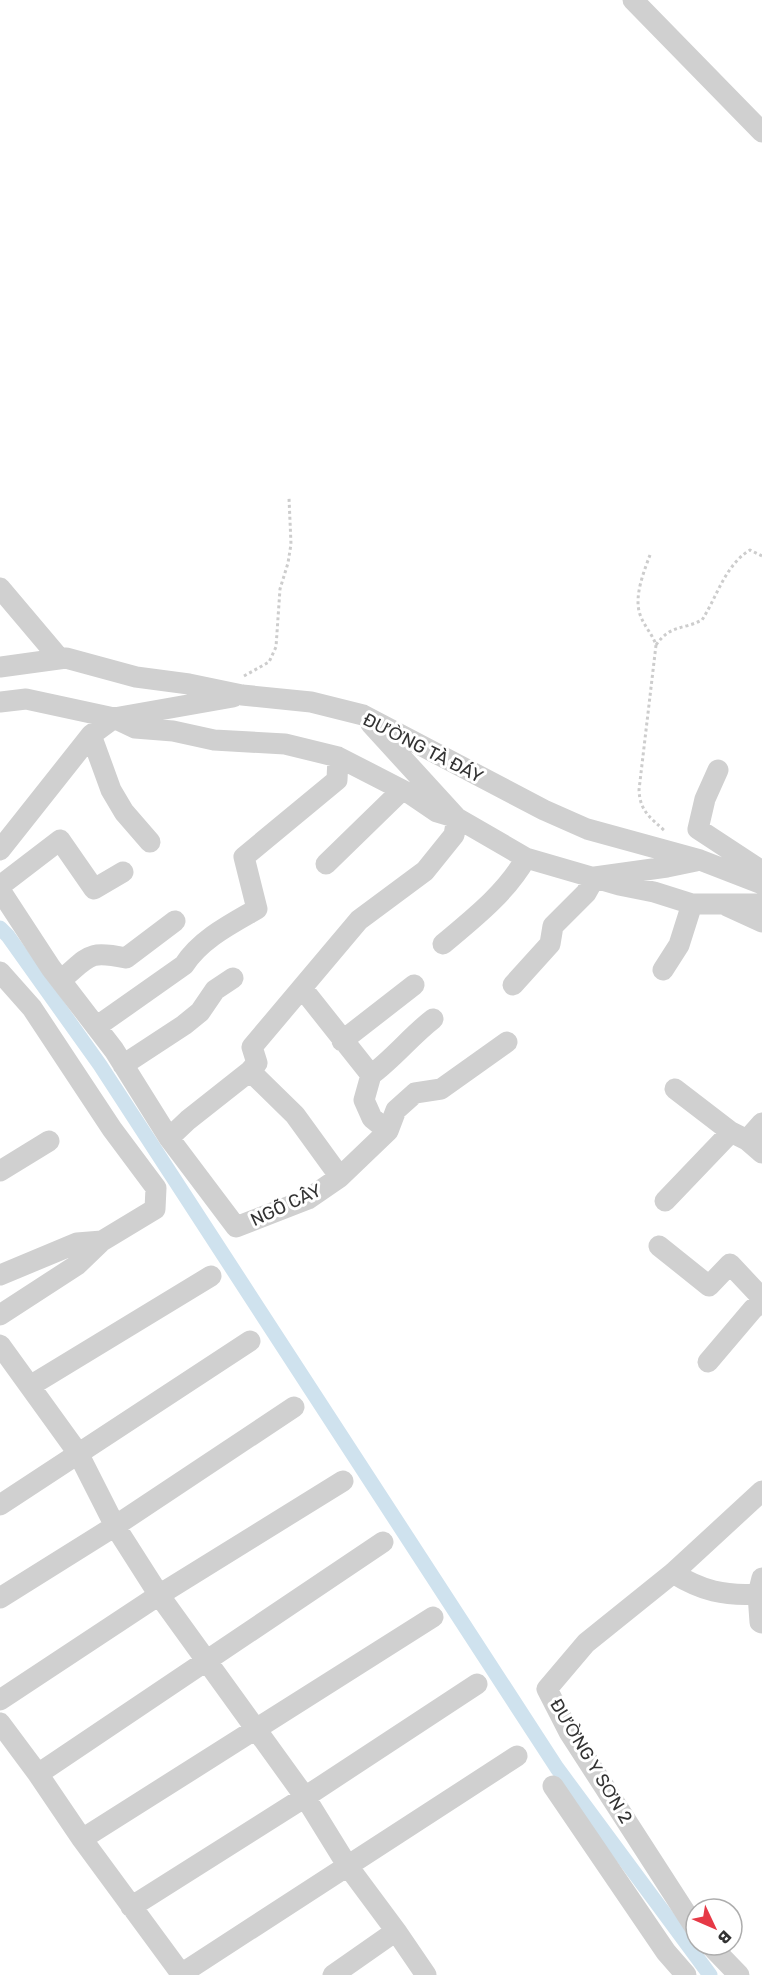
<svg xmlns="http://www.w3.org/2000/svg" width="762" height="1975" font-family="Rubik,sans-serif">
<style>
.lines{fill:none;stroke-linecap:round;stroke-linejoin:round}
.canal{stroke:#cfe2ee;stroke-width:15}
.path{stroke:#cdcdcd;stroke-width:3;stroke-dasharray:3 3;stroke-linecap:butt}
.minor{stroke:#d0d0d0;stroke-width:21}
.labels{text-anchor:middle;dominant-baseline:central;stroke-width:6;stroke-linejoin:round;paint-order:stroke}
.street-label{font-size:18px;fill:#333;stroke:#fff}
</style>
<rect width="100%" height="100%" fill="#fff"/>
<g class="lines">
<path class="canal" d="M0 928 8 936 100 1065 557 1768 710 1975"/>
<path class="path" d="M650 555C644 571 635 594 639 611 642 624 652 633 656 645L639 790C640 812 651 818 666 832
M656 645C671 624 683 630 702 620 717 597 725 565 750 550L762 556
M244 676 269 662 276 647 280 589 288 563 291 544 289 498"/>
<path class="minor" d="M633 0 762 132
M0 588 60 659
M0 667 66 658 136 677 189 684 242 695 311 702 363 715 544 810 587 829 700 860 762 884
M0 702 26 699 114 718 135 728 173 731 214 740 285 744 338 757 412 795 437 812 457 818 454 835 425 871 359 920 252 1047 257 1063 250 1071 188 1120 169 1138
M371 724 457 818 526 858 619 885 654 892 692 904H762
M91 735 111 790 124 812 150 842
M718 770 705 799 698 829 762 871
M0 850 91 735 114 718 233 697
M326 864 402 790
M0 886 60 840 94 889 123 872
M0 890 51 968 114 1050 169 1138 236 1227 308 1199 340 1177 388 1131
M727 906 762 922
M443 944C474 918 506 893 526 858
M663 970 679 945 692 904
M0 972 32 1008 112 1129 156 1188 155 1209 102 1241 77 1265 0 1315
M61 980C90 956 87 950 126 958L175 921
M513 985 550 944 553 926 586 893 595 877 667 867 696 861
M302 988 371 1075 364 1100 372 1118 388 1131 396 1110 415 1093 441 1089 507 1042
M96 1027 184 965C201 939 231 924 257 909L244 857 337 780 338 757
M342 1041 414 985
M123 1065 184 1025 200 1012 215 990 233 978
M250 1071 295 1115 340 1177
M371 1075C394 1058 411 1036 433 1019
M675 1089 731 1132 747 1140 762 1153
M747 1140 762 1123
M0 1171 49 1141
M665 1201 731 1132
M659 1246 709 1286 730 1264 762 1298
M0 1275 77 1243 102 1241
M0 1345 78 1453 115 1526 159 1595 305 1797 347 1865 396 1931 426 1975
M708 1362 753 1309 762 1302
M30 1386 211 1276
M0 1505 250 1341
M673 1573C702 1591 724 1596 758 1594
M762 1578 758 1594 760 1622 762 1623
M0 1598 115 1526 294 1407
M0 1700 159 1595 343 1481
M0 1723 38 1774 82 1839 182 1975
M38 1774 383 1542
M553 1786 666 1952 686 1975
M82 1839 433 1617
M131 1907 305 1797 477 1684
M696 1929 569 1732 547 1689 586 1643 673 1573 762 1491
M710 1945 739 1975
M181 1974 517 1756
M333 1975 396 1931"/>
</g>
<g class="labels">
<g class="street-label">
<text transform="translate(423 748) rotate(27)">ĐƯỜNG TÀ ĐÁY</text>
<text transform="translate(286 1205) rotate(-25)">NGÕ CÂY</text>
<text transform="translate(591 1761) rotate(59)">ĐƯỜNG Y SƠN 2</text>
</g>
</g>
<g transform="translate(714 1927) rotate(134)"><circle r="28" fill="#ffffff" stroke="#adadad" stroke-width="1.5"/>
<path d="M0-4.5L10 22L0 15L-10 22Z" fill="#e63946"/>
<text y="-9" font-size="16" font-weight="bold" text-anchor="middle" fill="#333333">B</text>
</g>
</svg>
